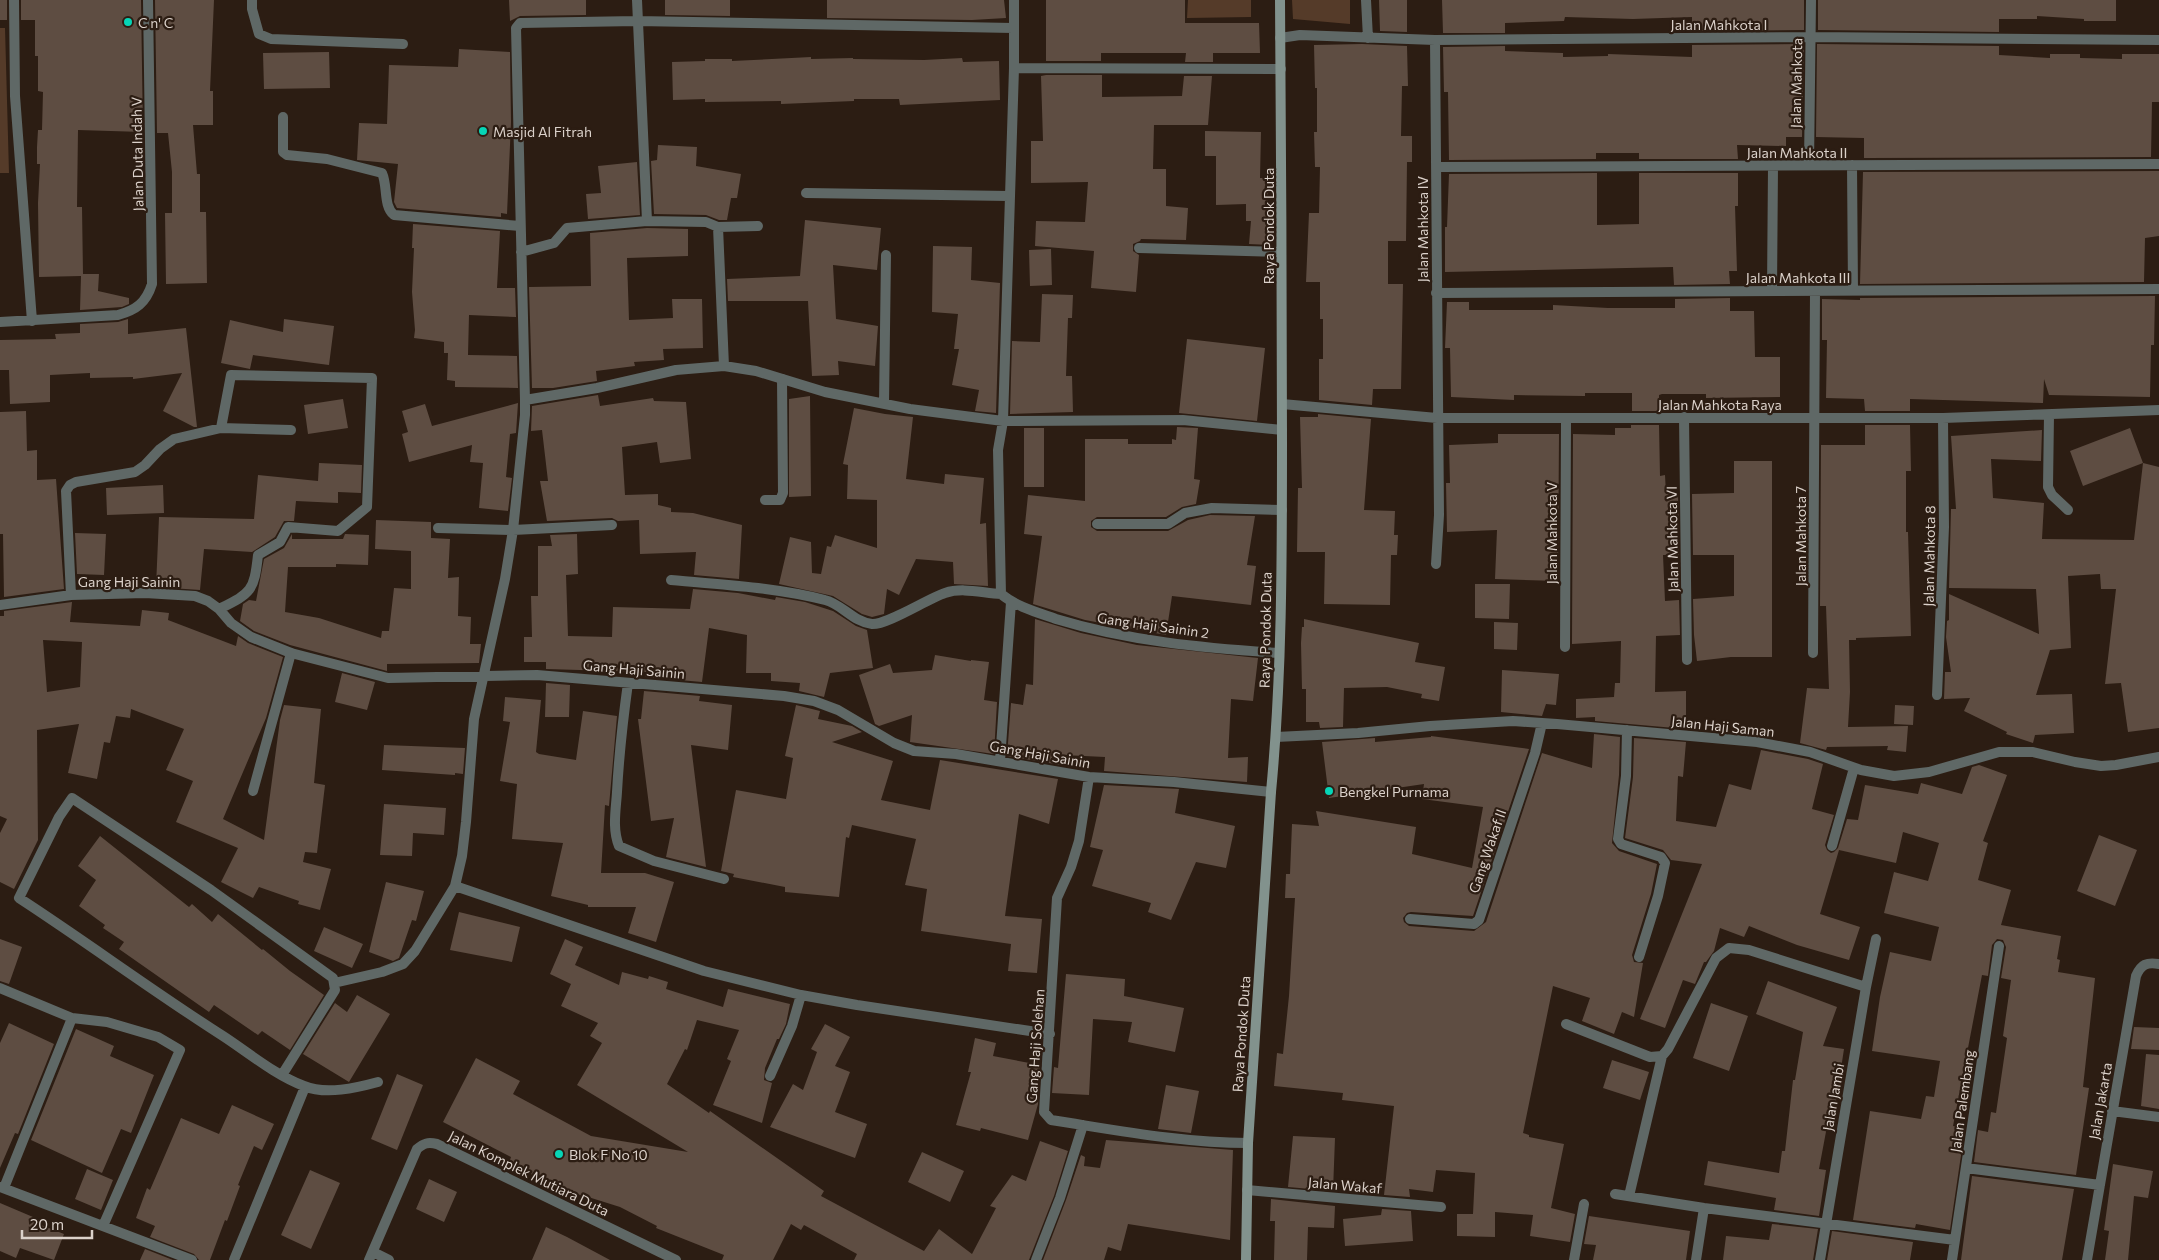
<svg xmlns="http://www.w3.org/2000/svg" width="2159" height="1260" font-family="Commissioner,sans-serif">
<style>
.green{fill:#553b29}
.building{fill:#5e4d42;fill-rule:evenodd}
.lines{fill:none;stroke-linecap:round;stroke-linejoin:round}
.lane{stroke:#5f6866;stroke-width:10}
.street{stroke:#5f6866;stroke-width:10}
.secondary{stroke:#82928d;stroke-width:10}
.poi-dot{fill:#06d5b6;stroke:#2c1d13;stroke-width:2}
.labels{text-anchor:middle;dominant-baseline:central;stroke-width:4.5;stroke-linejoin:round;paint-order:stroke}
.poi-label{font-size:14px;fill:#dbd1ca;stroke:#2c1d13;text-anchor:start}
.street-label{font-size:14px;fill:#dbd1ca;stroke:#2c1d13}
</style>
<rect width="100%" height="100%" fill="#2c1d13"/>
<path class="green" d="M1188 0H1251V17L1187 18Z
M1292 0H1350V24L1293 19Z
M0 28H5L9 173H0Z"/>
<path class="building" d="M0 0H7V20H0Z
M21 0H141L143 132 78 130 77 207H82L83 274H99L98 291 129 298V304L122 307 80 310 81 276 39 277 38 203 40 164H37V147L38 130H42L43 92 38 91V56H35V20H21Z
M155 0H214L210 91H213V125H193L197 174H200V212H206L207 283 166 284 165 213H172V172L168 133H157Z
M509 0H586V15L520 16 510 21Z
M665 0H730V16L665 15Z
M827 0H1004L1006 18 972 20 827 18Z
M1046 0H1185V23H1259L1260 53H1213V62H1185L1186 53H1101V61H1046Z
M1379 0H1407V32L1380 31Z
M1442 0H1804V30L1692 31V17L1633 19 1565 17 1564 21 1505 23V33H1443Z
M1818 0H2116V21H2084V19L2037 16V19H1999V32L1818 30Z
M1362 44 1407 46 1408 86H1402L1401 136H1412V162H1407L1406 241H1388V284H1403L1401 389H1373L1372 405 1319 400V359H1323V319H1320V282H1306L1309 213H1319L1320 167H1315L1314 132H1317V88H1315L1314 45Z
M1804 44 1802 137H1786V146L1737 145 1738 159H1639V153H1596V159L1449 160 1448 92H1444L1443 47 1505 46V51L1563 53V57L1608 56V54L1692 57V45Z
M1817 44 1999 46V55L2050 58V54H2080V58L2122 59V54H2159V102H2152L2151 157 1864 158V138L1816 137Z
M459 49 510 52 511 122 507 214 501 213V217L397 208 394 202 398 164 357 160 359 123 387 124 389 65 458 67Z
M329 52 330 88 264 89 263 53Z
M811 57V59L853 58V59L924 60 962 58 963 62 999 61 1000 100 900 105 899 99H854V101L781 104V101L705 102V99L673 100 672 62 705 61V59H732V61Z
M1046 75H1102V97L1182 96 1184 76H1212L1208 125H1154L1153 169H1166V206L1188 208 1186 240 1141 239 1140 241 1133 244V251L1139 255 1136 292 1091 288 1094 251 1035 246 1036 221 1085 222 1088 182 1031 183V141H1043L1041 76Z
M1205 131 1261 132 1260 178H1268V225L1273 226 1271 245 1249 244 1251 221H1246V204L1216 205V156H1205Z
M658 145 697 147 696 166 741 174 737 198H731L727 220H719L706 215 654 214 651 161 657 160Z
M637 162 640 215 588 219 586 194 601 193 598 166Z
M2159 171V236L2145 238 2144 282 1860 284 1863 172Z
M1597 173V225L1639 224V173H1738V206H1735L1737 271H1729L1730 284 1674 285 1673 267 1445 272V227H1447L1449 174Z
M805 220 881 228 877 270 833 265 836 319 878 326 875 366 838 361 839 375 812 376 808 301H728L727 279 800 276Z
M413 224 500 231 497 288H515L516 317 469 315 468 355 517 356 518 388 455 387V381L447 380 448 353H444V342L414 338 415 330 412 292 414 248H412Z
M647 228 688 229V256L627 258 629 320 673 318 672 299H702L703 348 663 349 664 360 634 362 635 366 596 371 597 381 553 388H532L529 287 591 286 590 233Z
M933 246 972 247 971 280 1000 283 996 413 975 411 979 390 952 385 959 349H954L958 314 932 312Z
M1051 249 1052 285 1030 286 1029 250Z
M1042 294 1073 295 1072 318H1068L1066 376H1072L1073 412 1010 414 1012 341 1040 342Z
M2155 296 2154 345H2151L2150 397 2049 395 2044 379 2043 403 1910 399V411H1865L1864 399 1826 398 1827 340H1822V299L1860 300V298Z
M1730 298V311H1754L1755 357H1780V397L1706 398V394H1662L1659 395V411H1632V393H1585V396L1514 395V400L1451 397 1450 348H1445L1447 302H1469V310H1553V305L1608 308H1675V299Z
M128 319V334L186 328 197 427H194L163 411 182 373 133 379V377L90 378V373L50 375V402L10 404 9 370H0V340L56 339 55 334 80 333V324L118 322Z
M284 319 334 326 329 365 253 355 250 369 221 363 230 320 283 332Z
M1187 339 1265 348 1257 421 1179 413Z
M598 395 600 406 653 398 654 401 686 402 691 459 660 463 657 442 622 447 625 495 658 494V505L671 508V512L693 513 742 525 739 579 694 575 696 552 640 554 639 520 618 521 612 518 547 521 540 481H548L542 430 531 431 532 406Z
M810 396 811 496 789 497V399Z
M343 399 348 428 308 434 304 405Z
M518 403 516 433 510 434 506 477 512 478 508 511 479 508 483 463 470 462 472 445 409 462 402 434 408 432 402 411 425 404 432 426Z
M854 408 885 414 913 417 906 479 944 484 945 474 984 478 980 524 986 523 988 586 954 584 953 562 916 559 899 595 887 589 884 614 872 617 862 614 833 596 779 584 790 537 811 542 812 573 821 574 827 546 831 547 835 535 877 548V500L847 499 848 465 843 464Z
M26 411 27 451 37 450V480L56 479 64 589 4 597 3 534H0V412Z
M1318 414 1371 419 1364 510 1395 511 1394 535H1398L1397 555H1391L1390 605 1324 604 1325 552H1297L1298 488H1302L1300 417H1318Z
M1631 425H1659L1660 476 1665 475 1666 494H1678L1679 555H1663L1665 601 1679 600 1680 635 1656 636 1655 692 1686 691V729L1595 721V717L1576 718V699L1614 697 1615 683H1620L1621 641 1572 644 1573 434 1615 435V428H1631Z
M1865 425H1910L1911 471H1906V532H1908L1911 636 1856 638V640H1849L1850 692 1848 727 1908 726 1906 752 1887 750 1888 746 1827 747 1826 750 1800 743 1807 688 1829 689 1826 606H1820L1821 445H1865Z
M1177 427 1198 428 1194 479 1200 480 1196 504 1182 507 1166 517H1097L1091 521V527L1097 531H1168L1188 520 1210 515 1255 516 1247 565 1256 566 1251 605 1172 596 1166 635 1085 620 1033 604 1042 536 1024 534 1028 495 1085 501V439H1128V444H1172V439L1176 440Z
M1024 428H1044V487H1024Z
M2130 428 2143 463 2083 486 2070 451Z
M2042 430 2041 461 1991 459 1993 498 2044 503 2042 539 2134 540 2143 463 2159 467V728L2128 732 2121 683 2105 684 2116 589H2101L2100 574 2068 576 2071 648 2050 650 2036 695 2072 694 2074 733 2035 735 2033 743 2006 734 2007 732 1964 711 1970 698 1944 699 1945 672H1951L1946 637 1947 621 1949 620V594L2039 634 2036 589 1949 588 1951 509H1956L1951 436Z
M1498 434H1559L1558 581 1495 579 1497 530 1447 532 1446 483H1450L1449 445 1498 443Z
M1734 461H1772V657H1731L1697 661 1694 635 1693 599 1734 596V555H1693L1692 494 1734 493Z
M319 463 362 465 361 493 338 492V503L296 501 294 521H284L275 537 252 552 204 549 200 590 156 587 159 517 254 519 258 475 318 481Z
M163 485 164 513 107 515 106 488Z
M376 520 431 522V538L450 539 448 578 459 577 458 616 471 617 470 644H481L479 663 387 664V671L290 645 254 631 240 621 243 604 249 600 256 601 264 559 284 548 292 534V539H343L345 534 369 535 368 565 336 564V567H288L285 612 319 618 381 638 382 631H389L394 588 411 589V551L375 549Z
M75 533 106 534 104 575 77 574Z
M577 534 578 574 566 575 568 636 612 637 613 607 690 609 693 589 738 593 775 600 776 597 805 602 833 611 856 626 867 630 873 668 830 673 824 697 799 691 800 683 771 681V673H746L747 635 709 628 702 682 645 677 646 672 546 669V662H524V637H532L531 596H538V546H552L550 535Z
M1475 584H1510L1509 619 1475 618Z
M72 602 70 622 140 626 142 610 169 613 168 620 236 646 238 636 248 643 283 657 266 718 223 819 264 840 280 720 284 705 321 709 314 783 325 785 317 853 305 852 303 862 331 869 320 910 298 904 299 901 259 887 253 898 221 882 238 848 176 822 193 781 166 770 184 729 131 709 130 718 116 716 110 743 104 742 97 779 68 773 79 724 37 730 38 840 14 889 0 882V833L7 819 0 816V616H4V611ZM43 640 82 642 80 687 47 692Z
M1035 619 1081 633 1137 645 1258 658 1253 701 1231 699 1228 758 1248 757 1247 782 1104 771 1105 757 1063 755 1061 765 1007 756 1011 703 1023 705 1026 684 1033 685Z
M1304 619 1419 643 1415 662 1445 667 1439 701 1421 698 1422 694 1387 687 1344 688 1343 727 1320 728 1319 722H1306V689H1302L1301 643 1302 627H1304Z
M1494 622 1518 623 1517 650 1494 649Z
M935 655 971 661V660L989 662 984 700 997 702 994 754 910 742 912 715 879 726 875 724 859 675 890 664 893 673 932 670Z
M1502 670 1559 674 1556 705 1546 704 1542 716 1501 712Z
M342 673 375 682 367 710 335 702Z
M546 683 570 685 569 717H545Z
M644 691 700 696 699 701 732 705 728 750 691 745 706 867 666 857 674 818 651 821 638 719H641Z
M505 697 541 700 536 752 539 754 576 760 583 711 617 716 609 806 605 805 601 873H645L674 882 656 942 628 933 636 907H588V905L551 896 563 843 512 839 517 784 500 781 510 722 503 721Z
M796 705 820 711 818 719 852 726 862 732 832 742 893 761 881 800 930 810 940 760 1058 779 1049 824 1019 814 1005 916 1042 919 1037 973 1008 971 1011 944 921 931 927 889 905 885 916 839 852 825 849 838 846 837 839 897 785 892V887L733 877 734 874 721 871 736 790 786 799 793 758 785 756Z
M1895 705 1914 706 1913 725 1894 724Z
M1594 734 1620 737 1619 775 1612 843 1619 851 1657 864 1651 894 1632 955 1634 962 1643 963 1634 1017 1622 1012 1614 1034 1582 1021 1590 998 1553 986 1523 1133 1529 1135V1137L1564 1144 1551 1208 1575 1214 1570 1242 1530 1236 1533 1215 1495 1212V1237L1457 1236V1214H1473L1475 1173 1436 1170 1433 1192 1409 1189 1410 1197 1384 1195 1394 1106 1342 1100 1343 1093 1274 1086 1277 1053 1283 1054 1289 996 1295 898H1285L1286 874H1290L1292 824 1319 826 1316 811 1416 827 1412 854 1472 868 1483 807 1422 799 1424 784 1329 798 1322 742 1375 738V742L1431 737V736L1529 749 1473 916 1411 912 1407 913 1403 918 1404 922 1409 926 1474 931 1486 922 1542 753 1592 768Z
M1634 738 1686 742 1683 777 1678 776 1676 821 1716 827 1729 784 1751 790 1761 750 1808 759 1823 764 1812 809 1834 815 1825 845 1827 850 1831 853 1834 852 1838 848 1847 819 1858 820 1865 785 1918 794 1921 783 1962 794 1972 767 1979 765 2007 775 1983 841 1988 843 1978 880 2011 890 2001 925 2061 936 2057 959 2060 960 2058 972 2095 978 2083 1087 2089 1088 2076 1175 1974 1162 1978 1130 1988 1132 1991 1112 1996 1113 2007 1038 2003 1036 2011 980 2001 978 2006 947 2003 940 1997 939 1992 945 1988 976 1982 975 1953 1126 1965 1128 1950 1230 1916 1224 1915 1228 1853 1220 1870 1111 1921 1119 1926 1096 1934 1097 1940 1061 1872 1051 1880 997 1890 952 1931 961 1939 927 1884 913 1894 872 1928 881 1939 843 1903 832 1896 863 1839 850 1820 914 1860 927 1849 960 1797 945 1749 926 1744 937 1720 928 1714 951 1706 962H1704L1695 984 1683 980 1665 1028 1640 1019 1702 864 1671 860 1663 850 1625 838 1633 777Z
M384 745 465 748 463 774 455 773V775L382 770Z
M1104 785 1179 789 1175 813 1235 826 1226 868 1196 862 1171 920 1148 912 1151 903 1092 886 1103 850 1090 847Z
M384 804 446 808 444 835 413 833 412 856 380 855Z
M2099 835 2137 850 2115 906 2077 891Z
M100 836 189 907 192 904 212 922 218 914 262 950 263 949 290 971 324 995 290 1050 262 1031 258 1035 214 1005 209 1012 119 949 124 942 103 928 105 925 79 906 96 880 78 866Z
M386 882 424 891 416 921 412 920 399 958 393 961 369 952Z
M459 912 520 927 512 962 450 950Z
M324 927 363 944 352 968 314 951Z
M0 939 22 947 9 984 0 981Z
M565 939 583 947 575 965 619 985 622 972 648 979 649 976 668 982 666 989 723 1007 728 989 790 1004 786 1024 779 1039H777L765 1068 764 1080 772 1083 762 1123 713 1105 731 1061 727 1059 739 1030 697 1020 687 1050 685 1049 667 1084 709 1113 710 1111 824 1191 821 1196 924 1251 939 1229 972 1254 996 1208 990 1206 1012 1175 1026 1181 1040 1141 1068 1151 1054 1196 1029 1260H854L857 1254 804 1225 801 1230 791 1224 773 1260H722L724 1255 656 1228 657 1226 620 1207 585 1196V1197L534 1176 510 1160 511 1157 443 1122 476 1058 520 1081 513 1094 591 1136 688 1152 577 1085 602 1043 590 1036 598 1023 561 1006 571 984 550 974Z
M1066 974 1125 979 1124 996 1184 1008 1175 1052 1128 1042 1132 1022 1093 1019 1089 1095 1052 1093 1054 1067 1058 1068Z
M1768 981 1837 1007 1823 1046 1844 1049 1833 1121H1828L1819 1169 1826 1170 1819 1216 1774 1210 1776 1198 1704 1185 1708 1161 1779 1173 1782 1151H1785L1793 1080H1795L1803 1032 1756 1014Z
M357 995 390 1014 349 1082 303 1054 335 1003 347 1012Z
M1711 1003 1748 1016 1729 1071 1693 1058Z
M9 1023 54 1044 18 1134 15 1133 0 1168V1043Z
M825 1024 850 1037 835 1066 850 1072 835 1112 867 1124 855 1158 770 1127 793 1084 803 1090 817 1052 811 1049Z
M2134 1027 2159 1028V1050L2131 1049Z
M76 1029 114 1046 110 1056 154 1075 131 1133 121 1129 102 1173 31 1140Z
M975 1038 996 1043 993 1056 1040 1065 1038 1104 1028 1140 981 1128 980 1131 956 1125 971 1072H968Z
M2146 1054 2159 1055V1109L2141 1106Z
M1612 1060 1649 1072 1640 1100 1603 1088Z
M397 1074 423 1085 397 1150 371 1139Z
M1166 1085 1199 1091 1191 1133 1158 1129Z
M232 1105 274 1124 262 1150 254 1146 238 1185 240 1186 227 1221 225 1220 210 1260H199L194 1254 150 1237 155 1226 136 1218 147 1188 150 1190 181 1118 219 1134Z
M1293 1136 1335 1138 1333 1191 1288 1187Z
M1106 1140 1233 1150 1230 1240 1128 1224 1121 1251 1108 1247 1104 1260H1043L1066 1200 1081 1155 1085 1157 1084 1166 1100 1168Z
M922 1152 964 1171 950 1202 908 1182Z
M2113 1164 2153 1171 2148 1198 2134 1196 2128 1260H2105L2109 1231 2104 1230Z
M87 1169 113 1180 101 1210 75 1199Z
M310 1170 340 1183 311 1249 281 1235Z
M1972 1176 2074 1189 2062 1260H1961Z
M429 1179 457 1192 444 1222 416 1209Z
M1271 1199 1335 1206 1334 1228 1308 1227 1307 1260H1274L1275 1221H1270Z
M0 1203 33 1217 31 1221 64 1234 54 1260 20 1248 16 1258 0 1251Z
M1382 1209 1411 1211 1413 1241 1345 1246 1343 1219 1381 1215Z
M1589 1216 1690 1231 1686 1260H1593L1596 1245 1584 1244Z
M1772 1224 1818 1229 1813 1260H1723L1726 1236 1769 1240Z
M546 1227 567 1237 610 1260H532Z
M1832 1231 1913 1242 1910 1260H1827Z
M145 1249 173 1260H140Z"/>
<g class="lines">
<path class="lane" d="M765 500H780L783 493 782 379
M253 791 291 653"/>
<path class="street" d="M14 0 15 96 32 321
M252 0V9L259 34 271 39 403 44
M637 0 647 221 706 222 718 227 758 226
M1366 0 1368 38
M1280 38 1300 35 1435 40 1811 37 2159 40
M1435 40 1439 515 1436 564
M1014 68 1281 69
M283 117V152L287 155 327 159 382 173C388 186 383 206 394 215L520 226
M1809 165 1811 0
M1852 165 1853 291
M1436 167 2159 164
M806 193 1009 196
M718 227 724 366
M1139 248 1281 252
M521 252 554 243 567 228 647 221
M1772 291 1773 166
M1436 293 2159 289
M0 322 118 315C136 310 146 303 152 284L148 0
M525 400 516 28 520 23 637 21 1013 28
M884 404 886 255
M1282 404 1437 418H1943L2159 410
M2049 415 2048 487 2052 495 2068 510
M1684 417 1687 660
M1097 524H1168L1185 513 1212 508 1282 510
M438 528 513 530 612 525
M671 580C722 585 775 587 825 600 842 604 853 622 872 624 887 625 927 599 945 593 963 587 982 593 1001 594L998 450 1003 421 1014 68V0
M1001 594C1017 607 1036 612 1056 619 1128 641 1203 648 1279 653
M71 595 66 491 70 485 76 482 135 472 145 465 160 449 174 439 221 428 291 430
M0 605 71 595 145 593 195 596 208 601 219 609 231 623 251 637 291 653 388 678 537 675 784 696 814 701 838 710 894 743 914 751 956 754 1089 777 1174 782 1271 792
M219 609C251 593 254 592 258 555L280 542 288 527 338 531 367 507 372 378 231 375 221 428
M1565 647 1566 419
M1813 653 1815 291
M628 683C623 719 619 755 617 792 616 809 612 829 619 846L654 861 724 879
M1937 695 1944 527 1943 418
M1627 730 1626 776 1618 839 1621 844 1661 857 1665 863 1658 896 1639 957
M1276 737 1358 733 1430 726 1513 721 1557 724 1757 742 1810 752 1861 770 1894 776 1929 772 1999 752H2033L2075 762 2101 766 2116 765 2159 757
M1000 761 1011 602
M1089 777 1079 841 1071 867 1057 898 1044 1112 1051 1120C1116 1130 1182 1143 1248 1143
M1832 846 1854 768
M455 886 704 971 801 995 857 1005 1050 1034
M1410 919 1474 924 1479 920 1535 753 1542 723
M334 983 382 972 403 964 415 951 455 886 462 856 466 822 474 719 505 579 513 530 525 415V400L597 388 676 370 724 366 756 371 825 392 910 409 1003 421 1183 420 1282 430
M0 988 72 1018 107 1022 158 1037 180 1050 103 1226
M1566 1024 1650 1057 1662 1056 1668 1049 1716 958 1729 948 1749 950 1866 987
M282 1075 335 990 333 978 211 890 72 798 59 817 19 898C88 943 154 992 223 1036 249 1053 275 1075 304 1086 326 1095 356 1088 378 1082
M770 1076 792 1026 801 995
M2112 1111 2159 1117
M1966 1168 2100 1185
M0 1187 192 1260
M4 1188 72 1018
M1247 1190 1441 1207
M1615 1194 1704 1208 1955 1240
M1629 1196 1662 1056
M373 1252 389 1260
M234 1260 305 1087
M369 1260 417 1149C424 1143 428 1142 437 1144L676 1260
M1036 1260 1060 1198 1083 1125
M1574 1260 1584 1204
M1696 1260 1704 1208
M1820 1260 1866 987 1876 939
M1952 1260 1999 946
M2087 1260 2136 976C2141 964 2147 962 2159 964"/>
<path class="secondary" d="M1246 1260 1248 1143 1271 792C1282 676 1282 559 1282 442 1282 295 1281 147 1280 0"/>
</g>
<g class="poi-dot">
<circle cx="128" cy="22" r="5"/>
<circle cx="483" cy="131" r="5"/>
<circle cx="1329" cy="791" r="5"/>
<circle cx="559" cy="1154" r="5"/>
</g>
<g class="labels">
<g class="poi-label">
<text x="138" y="22">C n' C</text>
<text x="493" y="131">Masjid Al Fitrah</text>
<text x="1339" y="791">Bengkel Purnama</text>
<text x="569" y="1154">Blok F No 10</text>
</g>
<g class="street-label">
<text x="1719" y="24">Jalan Mahkota I</text>
<text transform="translate(1796 83) rotate(-89)">Jalan Mahkota</text>
<text x="1797" y="152">Jalan Mahkota II</text>
<text transform="translate(137 154) rotate(-91)">Jalan Duta Indah V</text>
<text transform="translate(1268 226) rotate(-90)">Raya Pondok Duta</text>
<text transform="translate(1422 229) rotate(-90)">Jalan Mahkota IV</text>
<text x="1798" y="277">Jalan Mahkota III</text>
<text x="1720" y="404">Jalan Mahkota Raya</text>
<text transform="translate(1551 533) rotate(-90)">Jalan Mahkota V</text>
<text transform="translate(1800 536) rotate(-90)">Jalan Mahkota 7</text>
<text transform="translate(1672 539) rotate(-91)">Jalan Mahkota VI</text>
<text transform="translate(1929 556) rotate(-89)">Jalan Mahkota 8</text>
<text x="129" y="581">Gang Haji Sainin</text>
<text transform="translate(1153 625) rotate(8)">Gang Haji Sainin 2</text>
<text transform="translate(1265 630) rotate(-89)">Raya Pondok Duta</text>
<text transform="translate(634 669) rotate(5)">Gang Haji Sainin</text>
<text transform="translate(1723 726) rotate(6)">Jalan Haji Saman</text>
<text transform="translate(1040 754) rotate(10)">Gang Haji Sainin</text>
<text transform="translate(1487 851) rotate(-71)">Gang Wakaf II</text>
<text transform="translate(1241 1034) rotate(-86)">Raya Pondok Duta</text>
<text transform="translate(1035 1046) rotate(-86)">Gang Haji Solehan</text>
<text transform="translate(1833 1097) rotate(-80)">Jalan Jambi</text>
<text transform="translate(1962 1101) rotate(-82)">Jalan Palembang</text>
<text transform="translate(2100 1101) rotate(-80)">Jalan Jakarta</text>
<text transform="translate(529 1173) rotate(26)">Jalan Komplek Mutiara Duta</text>
<text transform="translate(1345 1185) rotate(5)">Jalan Wakaf</text>
</g>
</g>
<path d="M22 1230v8h70v-8" fill="none" stroke="#dbd1ca" stroke-width="2.5"/>
<text x="30" y="1230" font-size="15" fill="#dbd1ca" stroke="#2c1d13" stroke-width="4" paint-order="stroke">20 m</text>
</svg>
